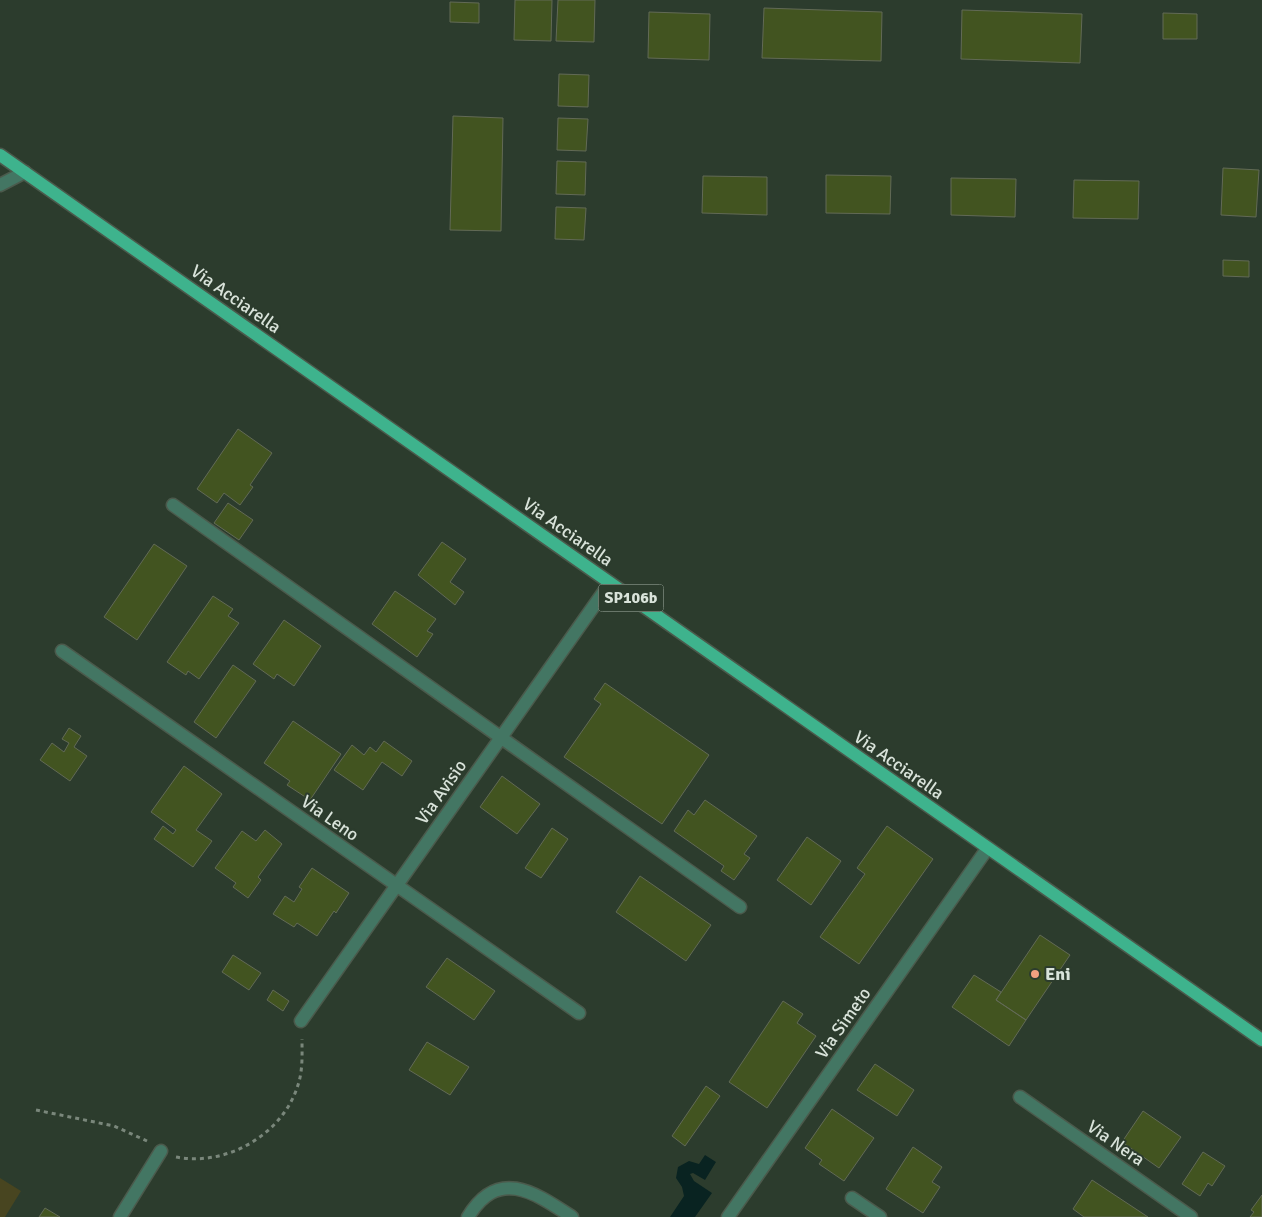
<svg xmlns="http://www.w3.org/2000/svg" width="1262" height="1217" font-family="Signika,sans-serif">
<style>
.green{fill:#484520}
.water{fill:#092321}
.building{fill:#425420;stroke:#626a56}
.lines{fill:none;stroke-linecap:round;stroke-linejoin:round}
.minor-casing{stroke:#4b5a4c;stroke-width:15}
.major-casing{stroke:#4b5a4c;stroke-width:15}
.path{stroke:#7a877b;stroke-width:3;stroke-dasharray:4 4;stroke-linecap:butt}
.minor{stroke:#437663;stroke-width:12}
.major{stroke:#3eb38d;stroke-width:12}
.poi-dot{fill:#f2a080;stroke:#2c3c2d;stroke-width:2}
.labels{text-anchor:middle;dominant-baseline:central;stroke-width:4;stroke-linejoin:round;paint-order:stroke}
.shield{fill:#2c3c2d;stroke:#a5b1a6;stroke-width:1}
.shield-label{font-size:16px;font-weight:bold;fill:#d9e3da}
.street-label{font-size:18px;fill:#d9e3da;stroke:#2c3c2d}
.poi-label{font-size:18px;font-weight:bold;fill:#d9e3da;stroke:#2c3c2d;text-anchor:start}
</style>
<rect width="100%" height="100%" fill="#2c3c2d"/>
<path class="green" d="M0 1178 21 1191 5 1217H0Z"/>
<path class="water" d="M705 1155 716 1162 705 1180 693 1173 690 1174 694 1181 712 1193 695 1217H670L684 1196 682 1187 676 1178 678 1167 689 1161 699 1164Z"/>
<path class="building" d="M515 0H552L551 41 514 40Z
M558 0H595L594 42 556 41Z
M450 2 479 3V23L450 22Z
M764 8 882 12 881 61 762 58Z
M962 10 1082 14 1080 63 961 59Z
M649 12 710 14 709 60 648 58Z
M1163 13 1197 14V39H1163Z
M559 74 589 75 588 107 558 106Z
M453 116 503 118 501 231 450 230Z
M558 118 588 119 586 151 557 150Z
M557 161 586 162 585 195 556 194Z
M1223 168 1259 170 1256 217 1221 215Z
M826 175 891 176 890 214 826 213Z
M703 176 767 177V215L702 213Z
M951 178 1016 179 1015 217 951 215Z
M1074 180 1139 181 1138 219 1073 218Z
M556 207 586 208 584 240 555 239Z
M1223 260 1249 261V277L1223 276Z
M238 429 272 453 250 485 253 487 240 505 224 493 217 503 197 489Z
M228 503 253 520 239 540 214 523Z
M442 542 466 559 450 582 464 592 455 605 418 575Z
M154 544 187 566 137 640 104 617Z
M395 591 436 619 427 631 433 634 417 657 372 624Z
M213 596 233 609 228 616 239 623 199 679 188 671 186 675 167 662Z
M284 620 321 646 294 686 277 674 274 679 253 664Z
M233 665 256 681 216 738 194 722Z
M605 683 709 755 662 824 564 757 601 704 594 699Z
M293 721 341 754 310 800 287 785 290 781 264 763Z
M69 728 81 736 74 747 87 756 70 781 40 760 52 743 64 752 69 743 62 739Z
M384 741 412 761 402 776 382 762 363 790 334 770 352 745 364 755 370 747 376 752Z
M184 766 222 794 196 830 212 841 193 867 154 839 163 826 173 834 176 830 151 812Z
M502 776 540 804 517 834 480 807Z
M705 800 757 836 744 854 750 858 734 880 721 871 724 866 674 831 688 810 694 815Z
M887 826 933 859 859 964 820 937 865 874 857 868Z
M552 828 568 839 541 878 525 868Z
M265 830 282 844 258 877 261 880 248 898 233 887 236 883 215 868 242 831 256 841Z
M807 837 841 861 811 905 777 880Z
M312 868 349 893 336 913 334 911 317 936 297 923 294 927 273 914 285 896 294 902 302 889 299 887Z
M640 876 711 925 686 961 616 912Z
M1040 935 1070 955 1026 1020 996 1000Z
M233 955 261 973 249 990 222 972Z
M447 958 495 991 474 1020 426 987Z
M974 975 1001 992 996 1000 1026 1020 1009 1046 952 1007Z
M273 990 289 1001 283 1011 267 1000Z
M783 1001 803 1014 797 1023 816 1036 767 1108 729 1082Z
M427 1042 469 1067 450 1095 409 1070Z
M875 1064 914 1090 897 1116 857 1090Z
M706 1086 720 1096 685 1146 672 1136Z
M832 1109 874 1138 844 1181 819 1164 822 1160 805 1148Z
M1143 1111 1181 1137 1159 1168 1122 1142Z
M913 1147 942 1167 932 1182 940 1187 923 1213 886 1189Z
M1203 1152 1225 1166 1212 1186 1208 1183 1200 1196 1182 1184Z
M1092 1180 1148 1217H1084L1073 1209Z
M1262 1195V1217H1250L1254 1212 1251 1210Z
M45 1208 60 1217H39Z"/>
<g class="lines">
<g class="minor-casing">
<path id="minor" d="M0 185 25 172
M173 505 740 907
M62 651 579 1013
M301 1021 610 583
M1020 1097 1191 1217
M852 1198 880 1217
M120 1217 161 1151
M468 1217C498 1167 534 1192 572 1217
M728 1217 987 849"/>
</g>
<g class="major-casing">
<path id="major" d="M0 155 1262 1040"/>
</g>
<path class="path" d="M36 1110 114 1126 147 1141
M176 1157C227 1167 283 1134 298 1085 303 1070 302 1054 302 1039"/>
<use href="#minor" class="minor"/>
<use href="#major" class="major"/>
</g>
<circle class="poi-dot" cx="1035" cy="974" r="5"/>
<g class="labels">
<rect class="shield" x="598.5" y="584.5" width="65" height="27" rx="4"/>
<g class="shield-label">
<text x="631" y="598">SP106b</text>
</g>
<g class="street-label">
<text transform="translate(236 299) rotate(35)">Via Acciarella</text>
<text transform="translate(568 532) rotate(35)">Via Acciarella</text>
<text transform="translate(899 765) rotate(35)">Via Acciarella</text>
<text transform="translate(441 792) rotate(-55)">Via Avisio</text>
<text transform="translate(330 818) rotate(35)">Via Leno</text>
<text transform="translate(843 1023) rotate(-55)">Via Simeto</text>
<text transform="translate(1116 1143) rotate(35)">Via Nera</text>
</g>
<g class="poi-label">
<text x="1045" y="974">Eni</text>
</g>
</g>
</svg>
